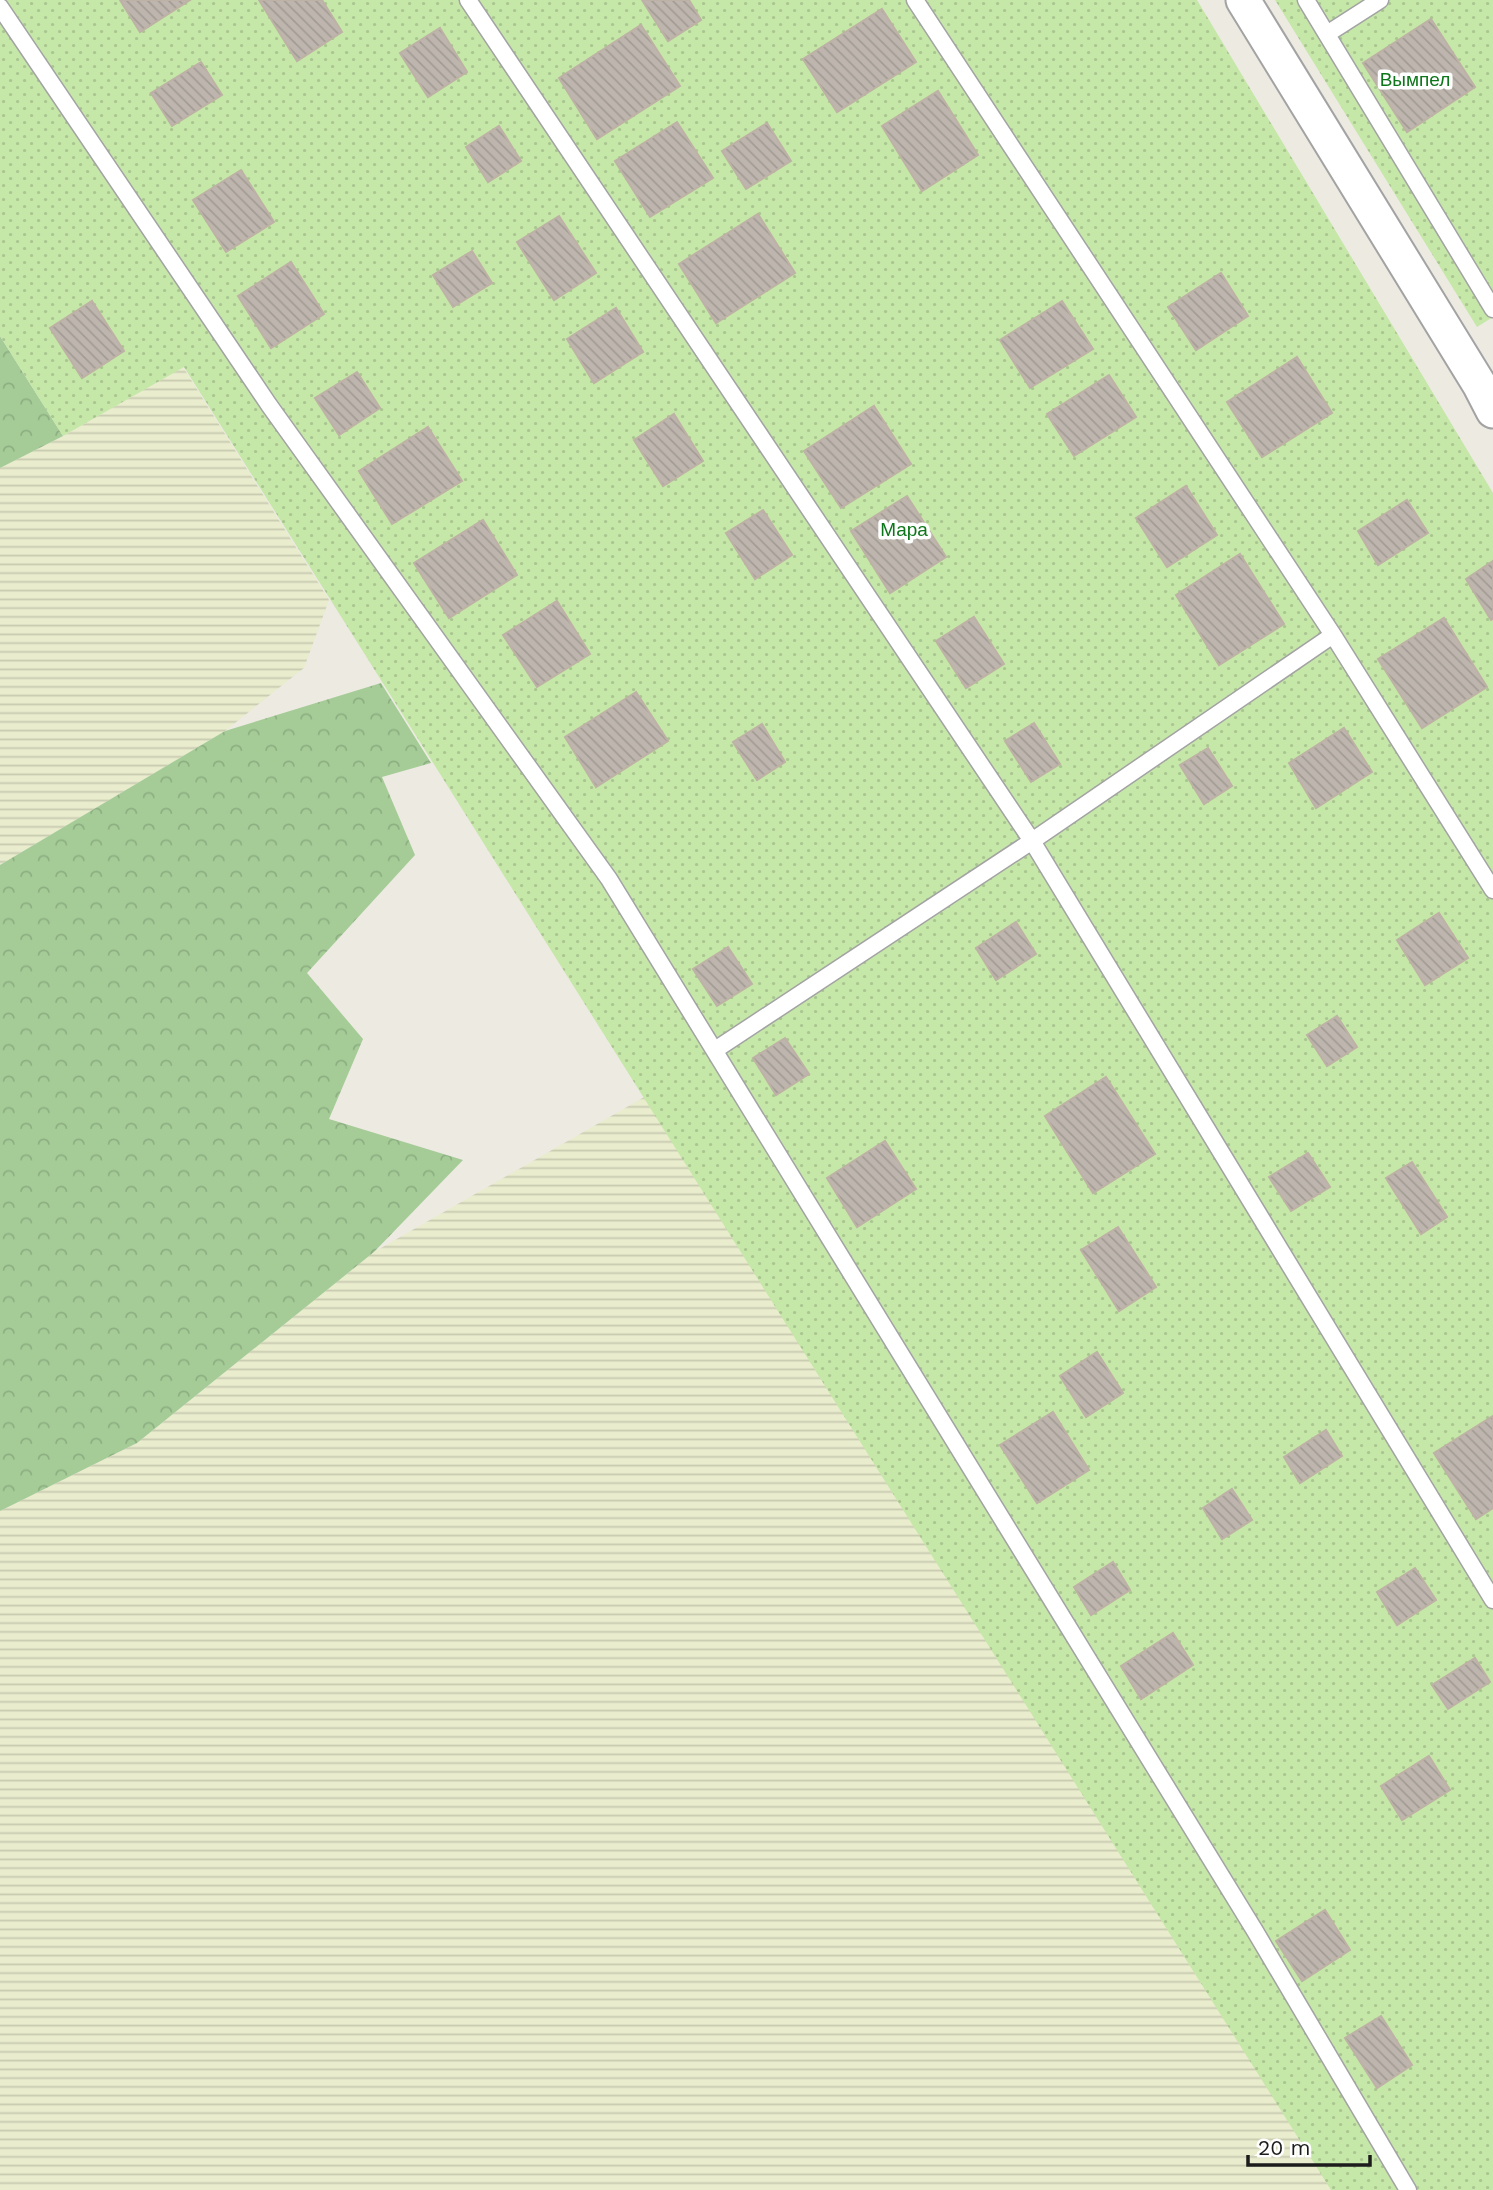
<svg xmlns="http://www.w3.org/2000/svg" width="1493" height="2190" font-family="'Work Sans',sans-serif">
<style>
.farmland{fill:url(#farmland-rules)}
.forest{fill:url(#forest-crowns)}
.garden{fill:url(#garden-dots)}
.building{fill:url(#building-back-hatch);stroke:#beb1a5;stroke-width:2}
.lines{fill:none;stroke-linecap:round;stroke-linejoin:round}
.lane-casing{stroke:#a3a3a3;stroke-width:19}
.street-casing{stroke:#a3a3a3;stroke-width:37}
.lane{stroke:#fff;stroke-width:16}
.street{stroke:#fff;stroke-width:33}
.labels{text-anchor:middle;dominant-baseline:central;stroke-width:7;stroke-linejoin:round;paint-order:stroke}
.park-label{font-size:19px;fill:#0e761a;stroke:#fff}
</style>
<defs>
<pattern id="farmland-rules" width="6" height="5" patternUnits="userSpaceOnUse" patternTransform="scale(1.75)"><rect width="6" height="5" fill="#e9eccd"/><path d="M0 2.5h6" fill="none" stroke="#c7caaf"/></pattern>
<pattern id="forest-crowns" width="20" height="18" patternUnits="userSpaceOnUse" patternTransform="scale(1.75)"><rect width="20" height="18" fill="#a5cc97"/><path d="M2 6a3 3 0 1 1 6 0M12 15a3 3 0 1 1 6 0" fill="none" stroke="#8daf82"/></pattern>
<pattern id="garden-dots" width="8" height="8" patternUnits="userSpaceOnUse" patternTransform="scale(1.75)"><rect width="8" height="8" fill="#c5e7a8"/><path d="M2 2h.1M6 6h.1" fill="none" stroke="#a9c690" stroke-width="1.8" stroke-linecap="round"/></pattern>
<pattern id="building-back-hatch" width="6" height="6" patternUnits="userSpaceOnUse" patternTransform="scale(1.75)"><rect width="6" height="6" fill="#beb6ae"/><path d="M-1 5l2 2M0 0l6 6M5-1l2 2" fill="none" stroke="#a39c95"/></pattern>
</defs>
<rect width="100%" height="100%" fill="#edeae2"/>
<path class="farmland" d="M183 367 329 600 304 668 225 731 0 865V468L63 436Z
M646 1096 1333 2190H0V1511L137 1443 374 1252Z"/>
<path class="forest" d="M0 336 63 436 0 468Z
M381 683 431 763 382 777 415 855 307 973 363 1039 329 1119 463 1160 374 1252 137 1443 0 1511V865L225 731Z"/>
<path class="garden" d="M0 0H1197L1493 493V2190H1331L184 367 63 436 0 336Z
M1275 0H1493V317L1477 327Z"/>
<path class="building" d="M120 0H190L140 32Z
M259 0H322L342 32 297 61Z
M642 0H689L701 20 668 41Z
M882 9 916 62 837 112 803 59Z
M1431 19 1475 87 1407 132 1363 63Z
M641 25 680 86 597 139 559 78Z
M440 28 467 72 428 97 400 53Z
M201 62 222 95 172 126 151 93Z
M938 91 978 155 922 191 882 126Z
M677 122 713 178 650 217 615 161Z
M767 123 791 161 746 189 722 151Z
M499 126 521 161 488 182 466 147Z
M241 170 274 222 226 252 193 200Z
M758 214 795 273 716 323 679 264Z
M559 216 596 273 554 300 517 242Z
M472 251 492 283 453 307 433 275Z
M291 262 324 314 271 348 238 296Z
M1221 273 1248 316 1196 350 1168 307Z
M92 301 124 351 82 378 50 328Z
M1062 301 1093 349 1030 388 1000 340Z
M616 308 643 352 594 383 567 339Z
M1297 357 1332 413 1262 457 1227 402Z
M357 372 380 408 339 435 315 398Z
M1109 375 1136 417 1074 456 1047 414Z
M874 406 911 464 841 508 804 451Z
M674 414 703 461 663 486 634 440Z
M428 427 462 481 392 524 359 471Z
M1186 486 1217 535 1167 567 1136 518Z
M907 496 946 557 890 593 851 531Z
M1407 500 1428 533 1378 565 1358 531Z
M763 510 792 555 755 579 726 533Z
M483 520 517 575 449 618 414 563Z
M1240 554 1284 624 1219 665 1176 595Z
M1493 561V619L1491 620 1466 579Z
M557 601 590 654 537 687 503 635Z
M974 617 1004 664 966 688 936 641Z
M1444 618 1487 687 1422 728 1378 659Z
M636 692 668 741 596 787 565 737Z
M1034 723 1060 764 1031 782 1005 741Z
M762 724 785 762 757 780 733 742Z
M1344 728 1372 772 1316 808 1289 763Z
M1208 748 1232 786 1204 804 1180 765Z
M1439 913 1468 958 1425 985 1397 940Z
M1016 922 1036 954 996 980 976 948Z
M728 947 752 984 717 1006 693 969Z
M1337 1016 1357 1047 1327 1066 1307 1035Z
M785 1038 809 1074 776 1095 753 1058Z
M1106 1077 1155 1154 1093 1193 1045 1116Z
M885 1141 916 1189 857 1227 827 1178Z
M1308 1153 1330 1187 1291 1211 1269 1177Z
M1412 1162 1447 1217 1421 1234 1386 1178Z
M1118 1227 1156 1287 1119 1311 1081 1250Z
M1097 1352 1123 1393 1086 1417 1060 1376Z
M1053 1412 1089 1470 1037 1503 1000 1445Z
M1493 1416V1508L1476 1519 1434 1453Z
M1326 1430 1342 1456 1300 1483 1284 1457Z
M1232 1489 1252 1520 1222 1539 1203 1508Z
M1113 1562 1130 1590 1091 1615 1074 1587Z
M1415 1568 1436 1600 1397 1625 1377 1592Z
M1173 1633 1193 1665 1141 1699 1121 1666Z
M1475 1658 1490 1682 1448 1709 1432 1685Z
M1429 1756 1450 1790 1402 1820 1381 1786Z
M1325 1910 1350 1950 1302 1981 1276 1941Z
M1381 2016 1412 2065 1377 2088 1345 2038Z"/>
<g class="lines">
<g class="lane-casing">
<path id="lane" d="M468 0 1032 841 1493 1600
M915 0 1333 635 1493 890
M1306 0 1493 309
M0 7 269 405 609 879 1255 1931 1408 2190
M1327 34 1380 0
M715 1050 1032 841 1333 635"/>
</g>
<g class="street-casing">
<path id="street" d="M1243 0 1479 384 1493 411"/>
</g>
<use href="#lane" class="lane"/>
<use href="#street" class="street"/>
</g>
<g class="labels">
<g class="park-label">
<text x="1415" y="79">Вымпел</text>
<text x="904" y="529">Мара</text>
</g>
</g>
<path d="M1248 2155v10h122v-10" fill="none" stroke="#1c1c1c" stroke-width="3.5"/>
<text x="1258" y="2155" font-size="21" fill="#1c1c1c" stroke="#ffffff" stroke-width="5" paint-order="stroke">20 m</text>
</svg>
